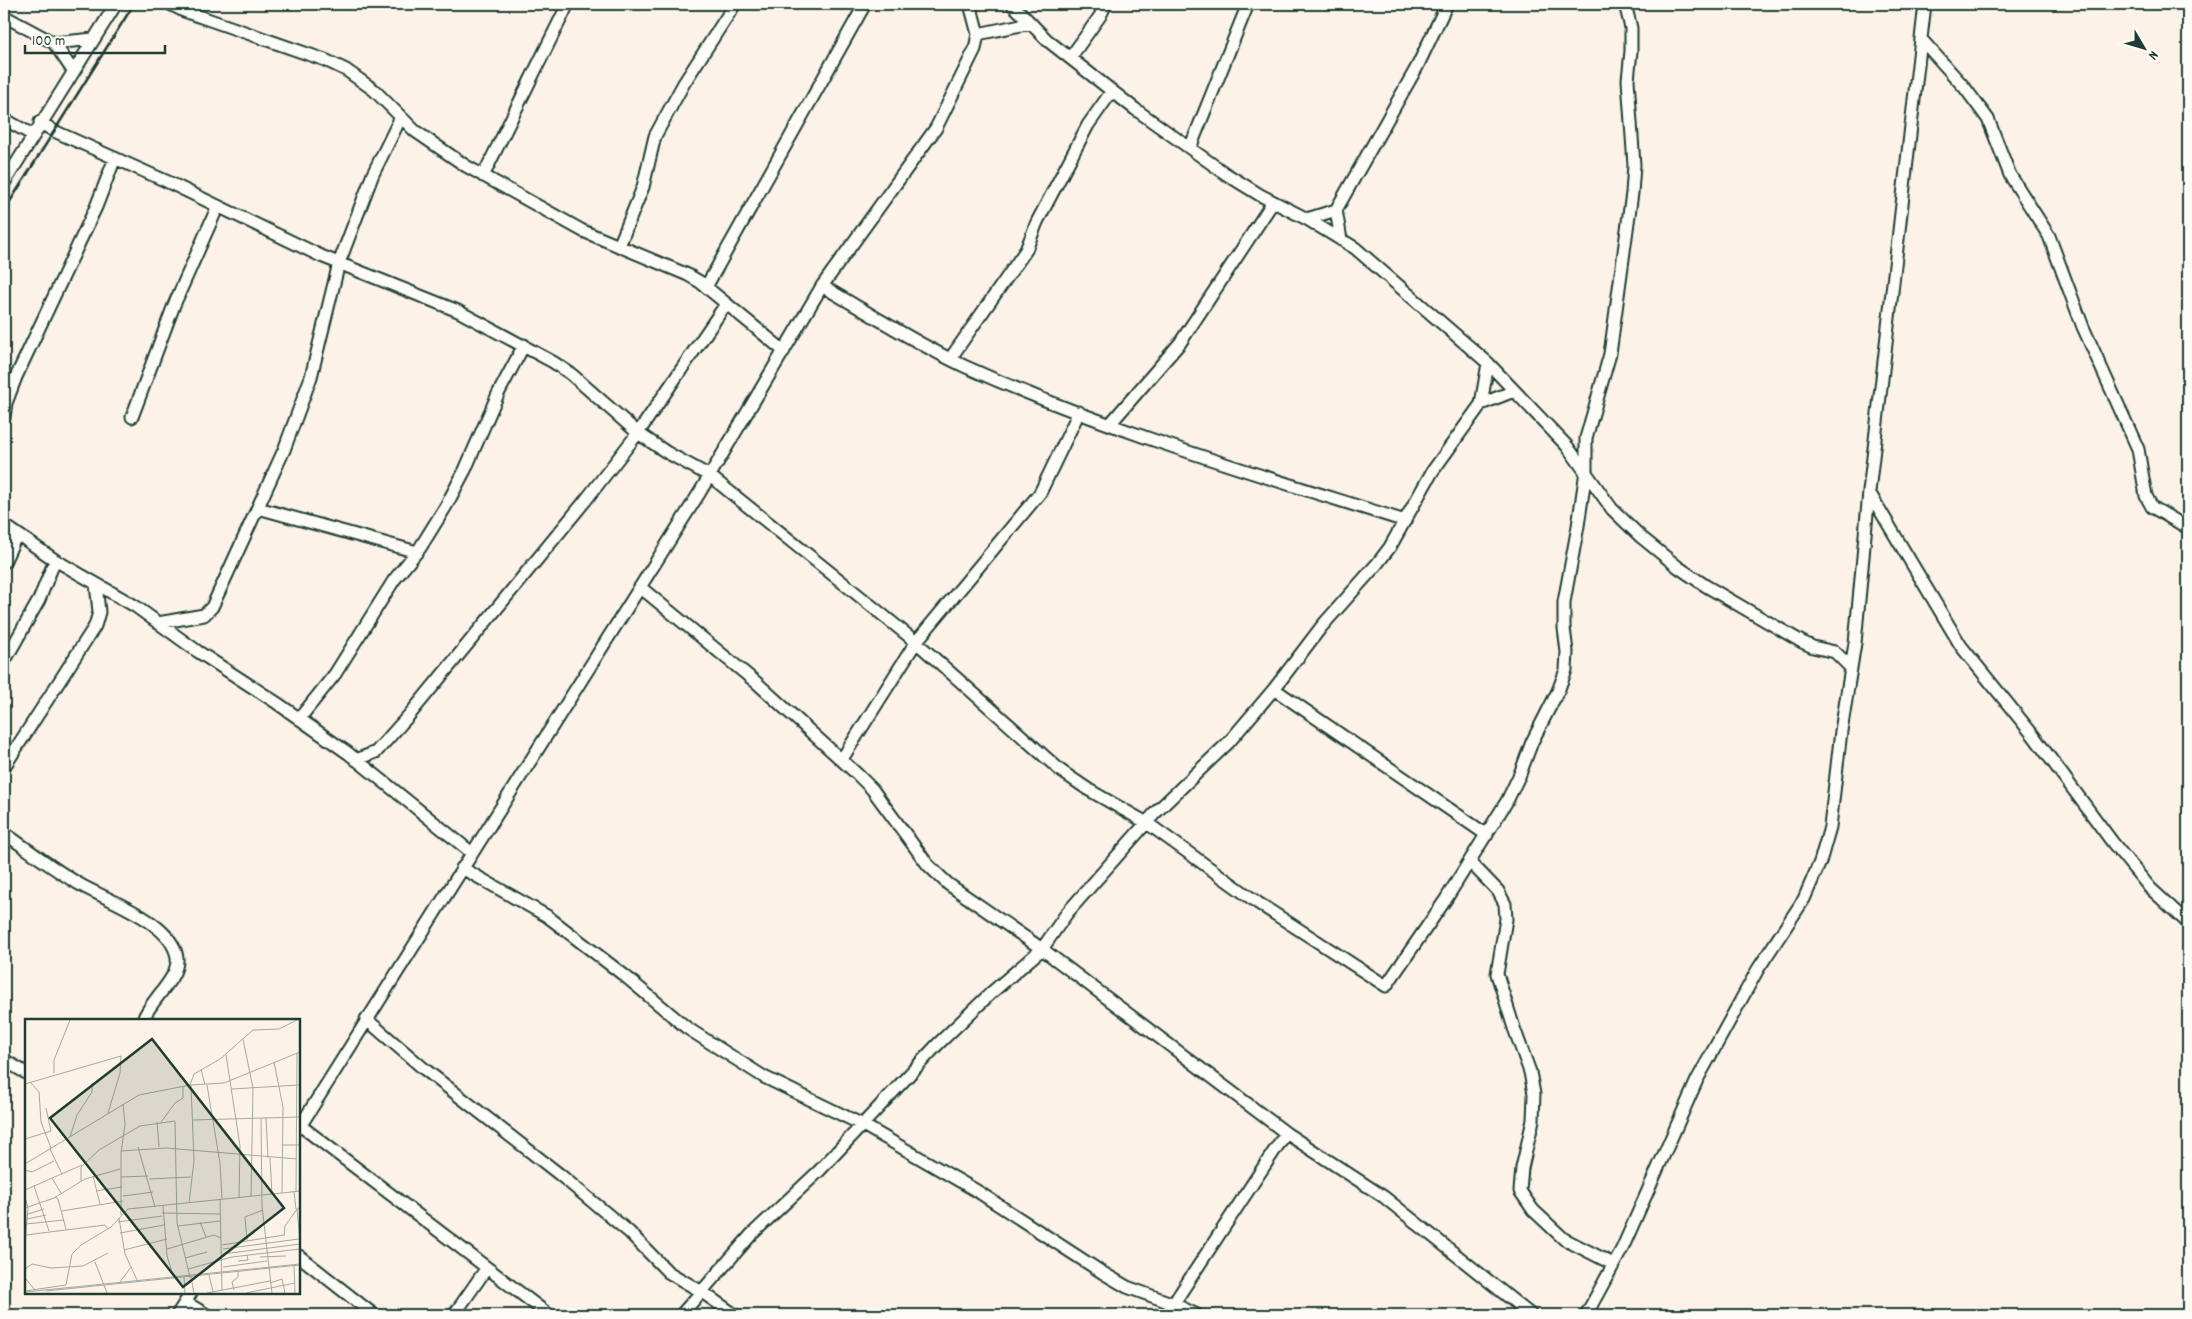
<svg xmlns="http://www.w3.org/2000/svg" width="2192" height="1319" font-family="Dekko,sans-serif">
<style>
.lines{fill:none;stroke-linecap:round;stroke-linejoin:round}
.minor-casing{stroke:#1f3d34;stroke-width:15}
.minor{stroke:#fdfcf7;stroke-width:11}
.rail{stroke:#1f3d34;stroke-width:2.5}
.inset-road{fill:none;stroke:#a4aa9f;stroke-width:1}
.view{fill:#1f3d34;fill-opacity:0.15;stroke:#1f3d34;stroke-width:2.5}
.inset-edge{fill:none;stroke:#1f3d34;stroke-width:2.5}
</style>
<rect width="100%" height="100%" fill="#fcf2e7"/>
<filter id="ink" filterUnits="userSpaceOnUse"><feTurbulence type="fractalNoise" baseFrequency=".02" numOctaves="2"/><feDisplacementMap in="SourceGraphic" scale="10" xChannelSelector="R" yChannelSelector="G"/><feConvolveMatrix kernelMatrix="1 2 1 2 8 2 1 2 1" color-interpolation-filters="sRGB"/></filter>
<g filter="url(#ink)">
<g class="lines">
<g class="minor-casing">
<path id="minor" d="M170 4 184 11 325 60 346 70 374 90 415 131 466 166 583 231 688 275 700 282 784 351
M1012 4 1047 40 1135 109 1226 174 1260 195 1307 219 1355 248 1488 363 1567 446 1612 509 1641 537 1678 567 1706 586 1802 642 1813 647 1835 652 1851 668
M4 16 54 43 73 71
M978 34 1031 23
M1921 39 1965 88 1988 119 2010 175 2049 236 2083 327 2138 449 2146 496 2152 507 2188 528
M54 43 93 39
M1070 58 1100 16 1106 4
M4 119 33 135
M40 122 54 131 166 181 321 256 458 311 553 362 571 374 638 433 666 452 710 476 847 586 916 642 1061 771 1089 790 1147 823 1258 903 1386 986 1446 899 1507 801 1520 774 1532 742 1558 691 1566 670 1567 652 1564 628V602L1578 526 1586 471V438L1610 354 1632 193 1634 165 1628 80 1631 51V28L1625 4
M1190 148 1248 4
M483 176 568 4
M4 183 116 4
M1307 219 1336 210
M1341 240 1336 210 1417 67 1447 4
M619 246 643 187 655 136 684 83 735 4
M822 286C869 313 915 343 964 366 1106 430 1257 474 1405 521
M706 287 865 4
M950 359 1026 250 1037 222 1088 125 1112 91
M1481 404 1514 391
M132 417 174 305 218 206
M4 418 6 403 16 377 96 207 115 158
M1110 424 1180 343 1273 202
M1869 492 1961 646 2033 735 2113 843 2150 888 2188 923
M258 508 417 552
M4 525 55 560 135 606 197 651 277 703 348 753 472 853
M4 562 17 534
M640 587 757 683 857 774 872 789 928 865 948 884 1042 949 1286 1133 1384 1197 1531 1315
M158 623 204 615 212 607 226 577 284 450 311 377 339 263 373 174 401 117
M4 662 39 600 55 560
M1274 689 1487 835
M299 719 335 674 394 580 420 548 446 506 465 470 498 394 524 345
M842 759 916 642 1040 493 1079 412
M356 760 376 752 411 713 585 501 638 433 726 304
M4 767 95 626 99 612 96 584
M4 833C29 850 53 869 79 884 106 900 173 922 177 958 179 979 150 1000 143 1020
M1470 862 1498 891 1505 904 1506 919 1497 974 1514 1028 1530 1072 1534 1094 1533 1120 1522 1168 1520 1191 1533 1210 1564 1239 1613 1264
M462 868 547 916 625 976 687 1028 764 1077 863 1125 977 1191 1103 1273 1127 1287 1174 1304 1197 1315
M366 1019 423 1068 559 1174 629 1232 668 1272 702 1292 735 1315
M4 1060 26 1073
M301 1126 549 1315
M299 1128 700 492 822 286 936 128 975 49 978 34 970 4
M299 1256 374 1315
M185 1302 207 1315
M177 1315 191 1293
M454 1315 486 1269
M681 1315 751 1235 819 1171 938 1044 991 993 1042 949 1067 913 1155 813 1229 742 1274 689 1322 626 1377 564 1390 547 1432 472 1481 404 1488 363
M1166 1315 1286 1133
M1586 1315 1622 1249 1697 1080 1758 969 1804 899 1820 862 1830 827 1841 731 1855 643 1869 492 1925 4"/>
</g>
<use href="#minor" class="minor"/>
<path class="rail" d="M4 211 134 4"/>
</g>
</g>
<g transform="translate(25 1019)">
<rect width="275" height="275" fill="#fcf2e7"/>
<path class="inset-road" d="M218 20 228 69 226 177M201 36 215 127 214 179M176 50 180 66M29 54V41L45 1M5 63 14 73 16 103 26 129M0 65 96 37 95 54 83 94M165 66 169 55 195 40 228 11 254 10 272 1M182 66 195 144 197 180M207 70 274 66M241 98 243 139M236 99 237 187 247 274M168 101 275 98M132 103 134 128M136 103 150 84 158 79V68M45 118 52 96 67 73V64M0 120 26 112 21 89M258 126H275M113 128 130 188M25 130 37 155M96 132 141 129 272 140M245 139 247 175M0 145 114 76 165 66 199 64 275 33M0 151 7 153 29 142M68 157 75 185M96 158 123 157M27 159 36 174M124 160 166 158M56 162V148L74 131 115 107 150 102 152 204 165 258M9 167 24 212M0 171 57 146M71 172 97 168M269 173 271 190M271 173 272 34M257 174 275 172M98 177 128 173M0 178 3 189 0 225M30 178 33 180 41 210M195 180 197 272M164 184 169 142 166 66M138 187 142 237 149 259M0 189 29 179 60 160 95 150M37 192 98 182M137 194 195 195M3 195 19 190M96 196V134L100 105 98 85M94 199 100 235 113 263M2 200 21 196M93 203 137 197M175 203 181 218M1 205 39 201M153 207 195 202M95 214 139 206M1 216 80 206 83 210M259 217 260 207 272 190M222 221 220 198 238 191M275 222 272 190 275 188M197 226 259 216M142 230 189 216 196 219M198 230 274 220M99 231 142 220M198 235 275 225M235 238 261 237M160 239 182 233M213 242 223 241 222 236M70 243 82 274M269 247 270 274M198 248 242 242M0 250 7 245 26 249 58 247 83 234M163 250 207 238 275 230M184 256 188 273M159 258 160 274M166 258 169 274M0 259 10 271M95 263 106 248M245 264 257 260 260 274M209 271 207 263 213 258V253M0 272 41 266 47 235 56 226 86 208 103 190 257 174 258 88 249 43M21 272 275 246M0 273 275 245M182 274 245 262M221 274 270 264"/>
<path class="view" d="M127 20 259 189 158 268 25 99Z"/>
<rect width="275" height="275" class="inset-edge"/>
</g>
<rect width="2192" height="1319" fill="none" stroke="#fdfcf7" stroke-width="20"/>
<rect x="10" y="10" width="2172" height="1299" fill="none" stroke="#1f3d34" stroke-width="2" filter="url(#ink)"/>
<g transform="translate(2144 48) rotate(128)" stroke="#fdfcf7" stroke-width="4" paint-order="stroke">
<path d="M0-4L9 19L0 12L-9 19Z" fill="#1f3d34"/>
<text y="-8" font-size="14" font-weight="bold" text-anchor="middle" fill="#1f3d34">N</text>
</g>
<path d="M25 45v8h140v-8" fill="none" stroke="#1f3d34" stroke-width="2.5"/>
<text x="32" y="45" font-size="15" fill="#1f3d34" stroke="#fdfcf7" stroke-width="4" paint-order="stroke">100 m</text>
</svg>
